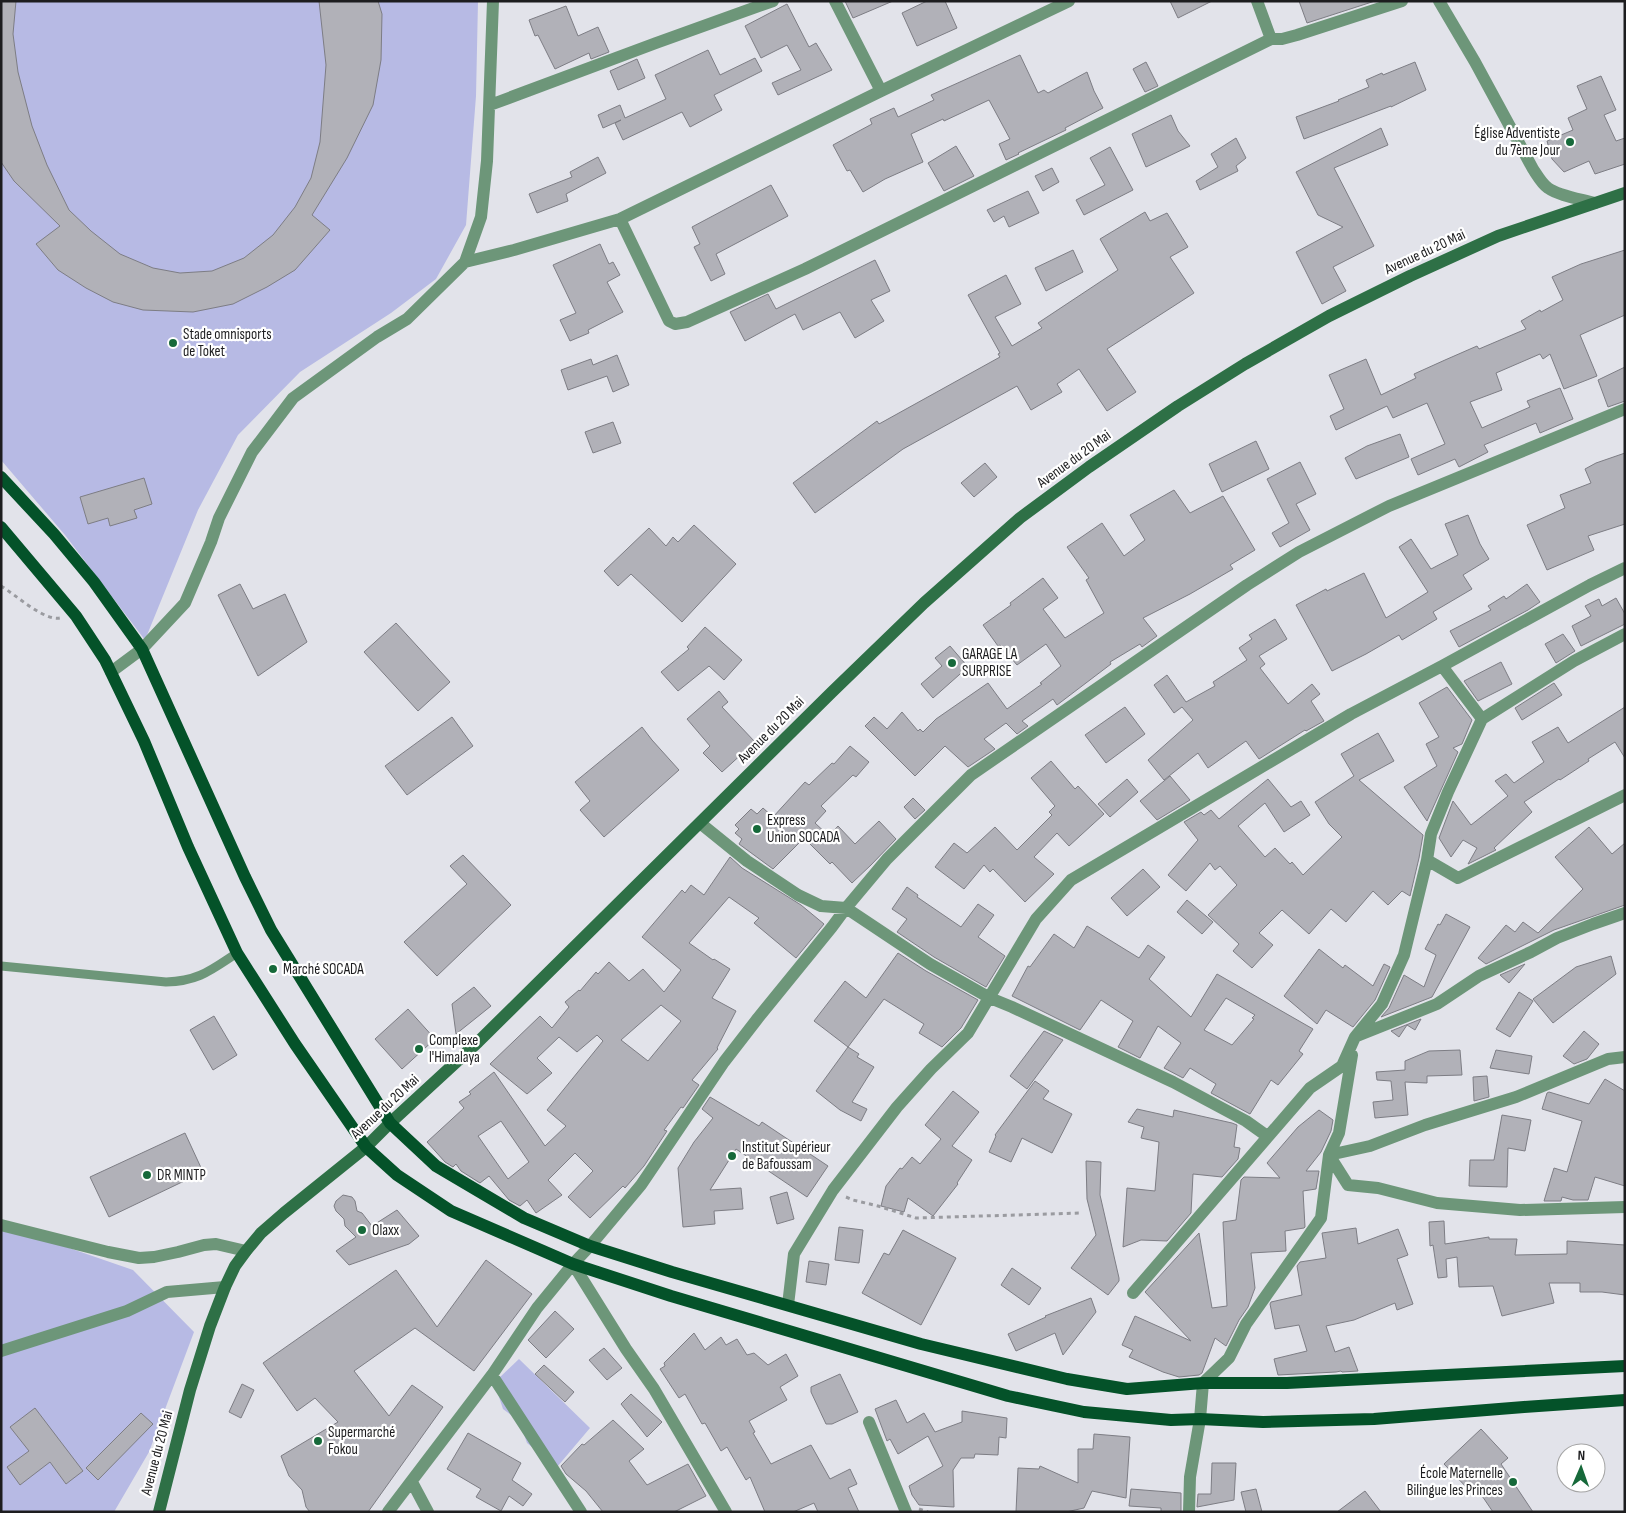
<svg xmlns="http://www.w3.org/2000/svg" width="1626" height="1513" font-family="'Sofia Sans Condensed',sans-serif">
<style>
.green{fill:#b7bae4}
.building{fill:#b1b1b8;stroke:#7d7d84;fill-rule:evenodd}
.lines{fill:none;stroke-linecap:round;stroke-linejoin:round}
.path{stroke:#9a9ba0;stroke-width:3;stroke-dasharray:4 4;stroke-linecap:butt}
.lane{stroke:#6d9679;stroke-width:9}
.street{stroke:#6d9679;stroke-width:12}
.secondary{stroke:#2e7046;stroke-width:12}
.primary{stroke:#045229;stroke-width:12}
.poi-dot{fill:#16693a;stroke:#fff;stroke-width:2}
.labels{text-anchor:middle;dominant-baseline:central;stroke-width:4.5;stroke-linejoin:round;paint-order:stroke}
.poi-label{font-size:15px;fill:#1d1d1f;stroke:#fff;text-anchor:start}
.street-label{font-size:15px;fill:#1d1d1f;stroke:#fff}
</style>
<rect width="100%" height="100%" fill="#e2e3ea"/>
<path class="green" d="M1 1H478L476 96 466 225 436 279 391 313 300 372 238 435 198 510 145 640 65 535 1 460Z
M1 1231 46 1240 133 1270 194 1332 149 1452 114 1512H1Z
M519 1359 590 1428 557 1467 527 1443 521 1426 515 1418 503 1409 497 1391 498 1379Z"/>
<path class="building" d="M1 1H16L13 34 18 72 32 126 47 165 69 210 91 231 120 254 153 268 180 273 212 271 244 258 273 235 295 207 311 178 320 142 326 65 319 1H378L382 14 381 60 373 105 347 158 312 215 330 230 295 270 267 287 233 304 193 312 143 310 113 302 86 288 58 270 36 244 60 226 14 181 1 162Z
M845 1H893L853 18Z
M927 1H945L957 28 917 46 902 13Z
M1170 1H1212L1178 18Z
M1299 1H1375L1307 23Z
M787 4 809 47 816 43 832 70 778 95 772 83 801 70 787 45 761 58 745 26Z
M566 6 578 36 598 27 609 52 591 59 589 53 555 69 538 35 535 36 529 20Z
M708 50 720 75 755 58 762 71 714 95 722 110 690 127 682 112 623 140 615 123 621 120 603 128 598 115 620 105 625 118 666 99 655 75Z
M1020 55 1038 93 1044 90 1048 93 1087 72 1094 91 1103 108 1065 128 1066 130 1018 153 1019 154 1006 160 999 144 1010 139 989 100 944 121 943 119 911 134 923 162 885 179 863 192 850 170 847 171 833 145 872 124 870 119 894 108 898 117 934 100 931 95Z
M637 59 645 78 618 90 610 71Z
M1146 62 1158 86 1145 92 1133 69Z
M1415 62 1426 90 1391 107V106L1304 139 1296 117 1339 101 1338 100 1369 87 1366 80 1382 73 1383 75Z
M1601 76 1616 110 1604 115 1616 141 1625 138V164L1595 174 1589 161 1564 172 1552 159 1547 141 1573 130 1568 118 1587 109 1577 86Z
M1171 115 1178 131 1190 146 1146 167 1132 134Z
M1381 128 1388 145 1334 168 1374 246 1333 267 1346 291 1322 304 1296 252 1343 227 1318 215 1296 172Z
M1236 138 1246 158 1236 166 1238 171 1200 190 1196 181 1218 167 1211 154Z
M956 146 974 176 944 191 928 163Z
M1110 147 1133 190 1084 215 1076 200 1105 185 1090 158Z
M598 157 606 173 566 194 568 201 537 213 529 194 572 177 570 172Z
M1052 168 1059 182 1043 191 1035 176Z
M771 185 788 216 716 254 725 274 711 281 694 247 700 244 692 227Z
M1028 191 1039 213 1009 227 1004 216 994 222 987 210Z
M1145 212 1150 221 1167 213 1188 247 1170 257 1194 293 1107 349 1136 392 1107 411 1079 369 1057 384 1062 392 1031 410 1017 386 903 449 815 513 793 483 877 421 879 424 1000 357 998 354 1000 353 968 295 1006 275 1021 304 995 317 1012 346 1042 328 1038 323 1118 270 1100 239Z
M600 244 609 264 613 262 620 275 607 282 623 312 588 330 589 333 570 341 560 320 576 313 553 265Z
M1073 250 1083 272 1046 291 1035 268Z
M1625 250V315L1580 335 1597 376 1564 389 1550 354 1543 359 1540 354 1496 373 1502 390 1470 402 1482 428 1530 407 1527 401 1560 388 1573 419 1540 433 1536 423 1484 445 1488 452 1459 467 1455 459 1418 475 1411 459 1445 444 1427 403 1393 418 1387 406 1336 430 1330 416 1344 409 1329 375 1366 359 1381 395 1416 378 1414 374 1445 360 1477 346 1479 349 1526 329 1521 321 1540 310 1541 312 1563 300 1552 277 1581 264Z
M875 260 890 291 871 300 884 321 855 338 840 312 803 330 795 314 745 341 730 312 768 294 776 309Z
M617 355 629 385 613 392 607 376 568 390 561 370 591 359 593 365Z
M1625 367V401L1608 407 1598 380Z
M613 422 621 443 593 453 585 432Z
M1400 434 1409 457 1356 479 1345 458 1367 446Z
M1256 441 1269 469 1222 492 1209 464Z
M1625 453V524L1588 536 1594 550 1547 570 1527 525 1565 508 1560 495 1591 483 1585 469 1596 463Z
M1300 462 1316 494 1296 504 1310 530 1280 547 1272 533 1289 523 1267 479Z
M985 463 997 477 974 497 961 483Z
M144 478 152 504 134 510 137 518 110 526 108 518 88 524 80 497Z
M1174 490 1190 513 1223 496 1255 550 1230 565 1233 569 1190 594 1143 618 1157 636 1142 647 1140 644 1110 662 1111 664 1057 705 1053 699 1022 721 1028 726 1017 734 1006 723 984 739 995 749 968 767 945 746 915 776 865 726 874 717 887 729 902 712 918 731 920 729 923 732 936 719 988 683 1007 709 1042 684 1040 683 1061 666 1046 644 1017 665 1000 645 998 646 983 625 1011 605 1010 603 1043 578 1058 598 1043 609 1065 638 1104 613 1086 580 1089 578 1067 547 1102 523 1124 556 1145 540 1130 515Z
M1468 515 1480 544 1489 559 1463 575 1472 589 1433 612 1437 619 1402 640 1399 635 1366 654 1332 671 1296 605 1326 589 1327 591 1364 573 1386 618 1428 592 1399 547 1411 539 1431 569 1458 555 1445 524Z
M694 525 736 564 682 622 631 574 618 586 604 571 649 528 666 546 673 537 678 542Z
M240 584 253 609 285 594 307 642 258 676 218 595Z
M1527 584 1540 602 1528 610 1459 647 1450 631 1491 610 1488 606 1504 596 1506 599Z
M1616 598 1625 614V624L1581 646 1572 626 1591 616 1585 606 1599 599 1602 606Z
M1275 619 1287 639 1259 656 1265 664 1260 668 1288 704 1312 684 1320 694 1311 701 1324 721 1306 731 1305 730 1259 759 1246 741 1208 768 1198 753 1164 780 1148 760 1193 720 1182 707 1174 713 1154 685 1167 675 1186 702 1215 686 1213 682 1247 660 1239 648 1252 639 1249 635Z
M396 623 450 682 418 711 364 652Z
M705 627 742 660 724 680 709 666 678 691 661 672 689 649 687 647Z
M1563 634 1575 651 1556 663 1545 644Z
M950 646 968 667 933 698 921 684 942 666 935 658Z
M1501 662 1512 684 1478 701 1464 681Z
M1554 683 1562 695 1522 720 1515 708Z
M1447 687 1472 720 1462 744 1453 748 1458 752 1427 821 1404 787 1437 766 1426 744 1439 737 1419 703Z
M719 691 728 702 722 707 755 742 722 772 703 753 710 746 687 719Z
M1125 707 1145 734 1106 763 1085 735Z
M1625 707V758L1615 742 1588 759 1589 761 1560 780 1559 779 1524 802 1532 812 1494 848 1496 850 1468 864 1477 848 1463 840 1451 857 1439 838 1453 801 1471 825 1508 796 1495 781 1506 774 1514 783 1544 762 1532 742 1558 727 1568 743Z
M452 717 473 746 407 795 385 766Z
M642 727 652 740 679 770 604 837 580 810 590 801 575 782Z
M1378 733 1394 761 1359 780 1423 835 1419 858 1410 896 1402 891 1388 905 1373 891 1346 922 1331 909 1309 934 1282 910 1259 933 1273 945 1252 968 1233 951 1239 944 1208 915 1237 885 1220 866 1215 870 1210 863 1186 891 1168 875 1198 840 1184 822 1201 812 1204 815 1211 810 1219 819 1268 779 1291 807 1301 801 1310 815 1284 832 1265 803 1238 826 1265 857 1275 848 1290 864 1292 862 1303 875 1342 837 1329 824 1315 802 1354 776 1341 754Z
M850 746 869 762 856 777 853 775 821 806 826 811 815 823 829 836 838 826 855 844 879 821 896 839 871 865 852 883 832 862 830 864 804 838 773 869 739 844 742 839 735 833 739 829 735 825 751 809 757 814 763 808 773 817 805 782 809 785 832 763 834 764Z
M1051 761 1075 789 1078 786 1104 814 1069 846 1057 833 1034 857 1054 874 1025 902 993 869 990 872 984 865 964 889 935 867 954 843 967 853 995 827 1017 850 1052 815 1049 812 1055 806 1031 778Z
M1170 776 1190 800 1157 820 1140 801Z
M1127 779 1138 792 1110 817 1098 804Z
M913 798 925 810 915 819 904 807Z
M1589 827 1612 854 1625 843V905L1554 930 1486 964 1478 958 1506 925 1515 932 1523 922 1538 933 1583 889 1555 857Z
M463 855 511 905 437 976 404 942 467 884 450 866Z
M730 857 742 868 801 905 824 924 796 958 754 923 759 918 729 897 689 943 713 960 714 959 730 969 712 998 736 1011 717 1048 718 1049 692 1080 699 1085 683 1108 681 1107 664 1130 667 1131 644 1166 625 1188 623 1186 590 1218 568 1197 593 1171 575 1153 548 1180 562 1195 536 1213 527 1200 520 1206 509 1200 489 1176 480 1183 461 1171 456 1164 453 1167 445 1162 427 1142 464 1108 459 1102 471 1094 469 1092 494 1072 545 1146 566 1126 547 1110 603 1041 597 1035 577 1052 559 1037 537 1058 552 1073 527 1094 490 1064 540 1016 552 1028 569 1007 565 1002 579 990 580 991 596 972 598 974 609 962 629 981 643 969 664 992 681 970 642 937 682 890 685 893 691 885 704 895ZM661 1005 681 1021 648 1061 621 1040ZM501 1121 529 1162 508 1179 478 1136Z
M1143 869 1160 887 1127 916 1111 898Z
M907 887 918 895 917 897 961 927 978 904 994 915 978 937 1005 956 986 987 934 957 897 932 907 919 892 909Z
M1187 900 1213 922 1202 934 1177 912Z
M1446 914 1470 927 1432 997 1381 1017 1389 1008 1404 975 1424 987 1436 955 1425 949 1438 924 1440 925Z
M1087 926 1139 958 1148 945 1165 957 1149 979 1191 1017 1217 974 1313 1029 1299 1051 1303 1054 1278 1085 1271 1080 1250 1114 1211 1093 1216 1084 1190 1068 1183 1078 1164 1068 1181 1043 1158 1026 1140 1058 1118 1047 1133 1021 1101 1000 1080 1030 1012 996 1028 966 1030 967 1054 934 1074 948ZM1226 998 1255 1015 1252 1018 1254 1019 1232 1045 1204 1030Z
M1319 949 1343 968 1345 965 1373 986 1384 964 1390 967 1375 1000 1353 1027 1326 1010 1317 1024 1284 996Z
M898 953 926 971 978 1000 961 1028 942 1047 919 1033 924 1024 884 999 848 1047 814 1021 845 981 866 998Z
M1611 956 1616 974 1553 1023 1533 999 1576 967Z
M1525 964 1509 983 1500 975Z
M474 987 491 1006 456 1034 452 1004Z
M1519 992 1533 1001 1510 1037 1496 1029Z
M408 1009 435 1039 402 1069 375 1039Z
M214 1016 237 1055 213 1070 190 1030Z
M1421 1019 1415 1030 1407 1025 1399 1037 1391 1031Z
M1044 1031 1063 1040 1027 1089 1010 1076Z
M1584 1031 1599 1044 1587 1059 1574 1064 1563 1056Z
M848 1047 859 1054 857 1057 874 1067 852 1102 867 1109 861 1121 840 1110 816 1091Z
M1460 1050 1462 1075 1427 1076V1083L1405 1082 1408 1115 1375 1118 1373 1102 1393 1100 1391 1081 1377 1080 1376 1072 1405 1070V1061L1429 1051Z
M1496 1050 1532 1056 1529 1074 1490 1068Z
M1487 1076 1489 1097 1474 1101 1473 1077Z
M1605 1079 1625 1091V1186L1595 1177 1588 1200H1573L1562 1197 1561 1201H1544L1554 1168 1567 1172 1582 1121 1542 1109 1547 1093 1549 1092 1589 1104Z
M1035 1081 1049 1091 1043 1099 1072 1114 1052 1153 1022 1138 1011 1162 989 1152 996 1136 995 1135Z
M953 1091 979 1112 952 1146 972 1160 957 1183 958 1184 933 1216 908 1198 904 1212 881 1206 886 1186 900 1168 902 1169 912 1157 920 1164 941 1139 925 1125Z
M710 1097 759 1126 762 1122 828 1166 807 1197 736 1149 710 1190 741 1188 743 1209 714 1211 715 1224 683 1227 678 1168 694 1142 713 1118 702 1109Z
M1137 1109 1173 1117 1174 1110 1232 1123 1237 1125 1234 1147 1240 1148 1238 1159 1222 1177 1193 1174 1191 1213 1167 1241 1141 1240 1123 1247 1127 1188 1155 1191 1159 1142 1141 1138 1144 1127 1128 1122Z
M1319 1110 1333 1120 1331 1131 1321 1152 1306 1171H1319L1316 1189 1303 1191 1305 1227 1304 1228 1285 1231 1286 1251 1251 1253 1255 1288 1248 1307 1239 1320 1226 1346 1215 1338 1202 1373 1199 1375 1179 1377 1163 1372 1129 1357 1133 1350 1122 1345 1135 1316 1191 1341 1145 1292 1199 1233 1212 1308 1227 1306 1223 1222 1236 1220 1241 1180 1244 1177 1280 1178 1267 1163 1298 1127Z
M1502 1115 1531 1120 1525 1151 1508 1148 1507 1187 1469 1186 1470 1160H1494Z
M185 1133 203 1172 109 1217 90 1177Z
M1086 1161 1101 1162 1100 1195 1119 1278V1281L1108 1295 1071 1268 1096 1235 1087 1199Z
M787 1192 794 1219 777 1224 770 1197Z
M343 1195 352 1197 355 1201 357 1211 362 1213 372 1226 397 1210 419 1236 409 1244 349 1265 336 1251 356 1237 345 1226 344 1219 336 1211 334 1206 336 1201Z
M1444 1221 1445 1244 1489 1237V1239H1517L1515 1255 1567 1254V1241L1625 1245V1295L1602 1292H1580V1283H1549L1554 1303 1502 1316 1493 1286 1459 1287 1457 1257 1446 1259 1447 1277 1438 1278 1433 1245 1430 1246 1429 1222Z
M839 1227 863 1230 859 1263 835 1260Z
M1356 1228 1358 1244 1398 1229 1408 1255 1397 1259 1413 1304 1397 1310 1395 1303 1354 1320 1326 1326 1335 1352 1349 1347 1358 1371 1342 1372 1341 1371 1336 1372 1278 1375 1274 1359 1307 1351 1299 1325 1275 1329 1270 1304 1271 1302 1302 1295 1297 1266 1300 1262 1326 1258 1322 1233Z
M903 1230 956 1258 921 1325 862 1293 884 1253 889 1255Z
M486 1260 532 1294 474 1371 415 1328 354 1371 389 1416 412 1385 443 1407 368 1512H310L306 1507 302 1490 289 1476 281 1456 338 1422 315 1398 297 1411 263 1363 396 1270 437 1327Z
M809 1261 829 1264 826 1285 806 1282Z
M1012 1268 1041 1288 1029 1305 1001 1285Z
M1091 1298 1096 1312 1063 1355 1055 1333 1016 1351 1008 1334 1046 1317 1045 1316Z
M555 1311 574 1329 546 1358 528 1340Z
M694 1333 705 1350 721 1337 726 1345 737 1339 747 1355 754 1353 768 1365 786 1354 798 1376 780 1387 787 1400 749 1421 755 1432 753 1433 771 1464 811 1445 830 1479 850 1469 857 1484 848 1488 859 1512H818L814 1503 793 1512H765L750 1477 746 1480 727 1447 721 1451 705 1423 702 1424 685 1394 679 1398 660 1369 665 1366 664 1363Z
M604 1348 622 1368 607 1380 589 1360Z
M544 1365 574 1392 565 1402 535 1374Z
M840 1374 858 1412 832 1424H826L811 1392V1387Z
M242 1384 254 1390 241 1418 229 1412Z
M631 1394 662 1422 647 1437 621 1404Z
M896 1400 907 1423 924 1413 935 1432 962 1422V1411L1007 1418 1006 1438 999 1437 998 1455 975 1454 974 1458H961L953 1470 954 1507 919 1505 912 1495 909 1486 943 1466 928 1436 898 1454 890 1439 887 1441 875 1409Z
M35 1408 83 1471 66 1484 50 1462 20 1485 7 1467 29 1451 10 1427Z
M141 1413 153 1424 98 1480 86 1468Z
M613 1420 644 1449 629 1461 647 1485 688 1464 706 1496 674 1512H603L586 1491 566 1474 561 1466 582 1444 584 1445Z
M1481 1429 1508 1458 1501 1464 1533 1512H1493L1476 1487 1471 1492 1444 1464Z
M468 1433 521 1463 512 1480 532 1494 523 1506 509 1496 501 1511 476 1497 481 1489 447 1469Z
M1094 1434 1130 1437 1126 1498 1092 1491 1084 1508 1066 1512H1016L1018 1468 1039 1469 1040 1466 1078 1483V1449H1093Z
M1212 1463H1236L1234 1500 1197 1507 1198 1494H1211Z
M1131 1489 1181 1493V1512H1161V1508L1129 1506Z
M1256 1489 1262 1512H1246L1241 1492Z
M1365 1491 1381 1512H1337Z"/>
<g class="lines">
<path class="path" d="M1 586C16 595 44 621 60 618
M846 1197 853 1200 878 1206 916 1218 1082 1213
M919 1509 928 1512"/>
<path class="lane" d="M1 966 166 982C199 981 211 970 237 953"/>
<path class="street" d="M835 1 881 91
M1257 1 1271 39
M1439 1 1475 62 1533 169C1537 175 1542 184 1548 188 1559 196 1581 199 1595 203
M490 105 656 43 773 1
M620 219 669 321 675 324 687 322 805 269 1271 39H1282L1297 35 1402 1
M465 262 514 250 620 219 881 91 1069 1
M1442 666 1482 719
M111 672 142 649 185 603 211 542 219 518 252 452 293 398 377 337 407 319 465 262 481 217 487 161 493 1
M700 823 747 861 798 895 821 906 846 908 930 964 990 998 1012 1007 1173 1082 1246 1121 1267 1136
M1427 860 1431 834 1448 792 1482 719 1574 661 1625 634
M1357 1036 1437 1004 1479 976 1531 952 1557 938 1593 924 1625 913
M1329 1155 1348 1185 1378 1188 1437 1203 1520 1210 1625 1207
M1329 1155 1370 1146 1425 1125 1516 1097 1608 1059 1625 1057
M1 1225 108 1252 139 1258 154 1257 178 1252 204 1245 216 1244 246 1251
M1133 1293 1310 1088 1342 1066 1355 1037 1382 1004 1404 955 1427 860 1458 878 1625 795
M788 1305 794 1254 833 1190 897 1107 931 1069 968 1033 1036 919 1071 880 1351 714 1442 666 1590 585 1625 568
M1 1351 127 1311 167 1292 225 1287
M492 1375 581 1512
M869 1422 906 1512
M412 1482 428 1512
M388 1512 492 1375 537 1308 573 1264
M726 1512 654 1389 626 1349 573 1264 590 1246 641 1185 724 1062 758 1018 832 927 846 908 887 859 971 775 1247 585 1299 552 1389 506 1625 409
M1189 1512 1190 1477 1200 1419 1203 1383 1229 1358 1246 1324 1321 1218 1329 1155 1339 1133 1352 1055"/>
<path class="secondary" d="M159 1512 190 1390 210 1326 225 1287 235 1266 246 1251 261 1233 284 1213 366 1147 390 1123 478 1042 832 692 924 603 1020 518 1089 467 1178 406 1245 364 1329 316 1410 276 1498 236 1625 193"/>
<path class="primary" d="M1 477 54 534 94 582 142 649 245 877 271 930 390 1123 436 1166 524 1218 590 1246 672 1272 921 1344 1067 1379 1127 1389 1203 1383H1287L1625 1366
M1 527 76 616 105 660 144 741 188 847 237 953 295 1044 366 1147 397 1175 451 1211 573 1264 671 1296 1008 1396 1084 1412 1171 1420 1200 1419 1263 1422 1374 1419 1524 1407 1625 1400"/>
</g>
<g class="poi-dot">
<circle cx="1570" cy="142" r="5"/>
<circle cx="173" cy="343" r="5"/>
<circle cx="952" cy="663" r="5"/>
<circle cx="757" cy="829" r="5"/>
<circle cx="273" cy="969" r="5"/>
<circle cx="419" cy="1049" r="5"/>
<circle cx="732" cy="1156" r="5"/>
<circle cx="147" cy="1175" r="5"/>
<circle cx="362" cy="1230" r="5"/>
<circle cx="318" cy="1441" r="5"/>
<circle cx="1513" cy="1482" r="5"/>
</g>
<g class="labels">
<g class="poi-label">
<text x="1560" y="133" text-anchor="end">Église Adventiste<tspan x="1560" dy="17">du 7ème Jour</tspan></text>
<text x="183" y="334">Stade omnisports<tspan x="183" dy="17">de Toket</tspan></text>
<text x="962" y="654">GARAGE LA<tspan x="962" dy="17">SURPRISE</tspan></text>
<text x="767" y="820">Express<tspan x="767" dy="17">Union SOCADA</tspan></text>
<text x="283" y="969">Marché SOCADA</text>
<text x="429" y="1040">Complexe<tspan x="429" dy="17">l'Himalaya</tspan></text>
<text x="742" y="1147">Institut Supérieur<tspan x="742" dy="17">de Bafoussam</tspan></text>
<text x="157" y="1175">DR MINTP</text>
<text x="372" y="1230">Olaxx</text>
<text x="328" y="1432">Supermarché<tspan x="328" dy="17">Fokou</tspan></text>
<text x="1503" y="1473" text-anchor="end">École Maternelle<tspan x="1503" dy="17">Bilingue les Princes</tspan></text>
</g>
<g class="street-label">
<text transform="translate(1425 252) rotate(-25)">Avenue du 20 Mai</text>
<text transform="translate(1074 459) rotate(-36)">Avenue du 20 Mai</text>
<text transform="translate(771 730) rotate(-45)">Avenue du 20 Mai</text>
<text transform="translate(385 1107) rotate(-43)">Avenue du 20 Mai</text>
<text transform="translate(157 1453) rotate(-75)">Avenue du 20 Mai</text>
</g>
</g>
<rect width="1626" height="1513" fill="none" stroke="#1d1d1f" stroke-width="5"/>
<g transform="translate(1581 1468) rotate(2)"><circle r="24" fill="#ffffff" stroke="#a5a5a5"/>
<path d="M0-4L9 19L0 12L-9 19Z" fill="#16693a"/>
<text y="-8" font-size="14" font-weight="bold" text-anchor="middle" fill="#1d1d1f">N</text>
</g>
</svg>
